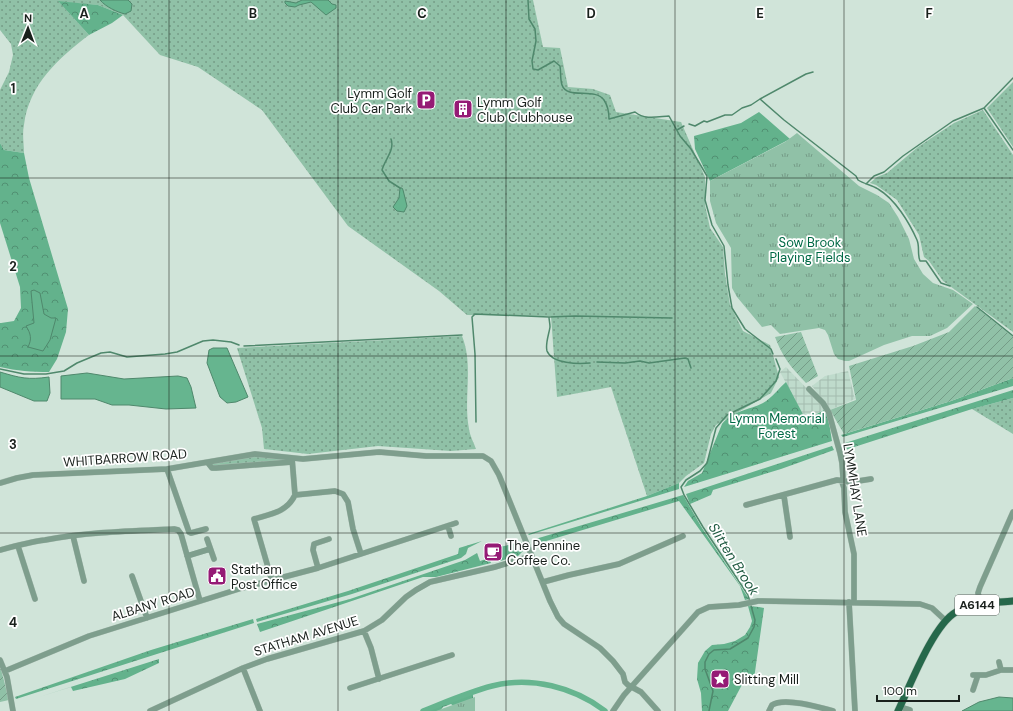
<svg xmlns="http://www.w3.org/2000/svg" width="1013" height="711" font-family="'DM Sans',sans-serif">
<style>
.industrial{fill:url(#industrial-grid)}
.grass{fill:url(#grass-dots)}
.forest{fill:url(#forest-crowns)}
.park{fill:url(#park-tufts)}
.garden{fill:url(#garden-furrows)}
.water{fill:#66b58f;stroke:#4f886c}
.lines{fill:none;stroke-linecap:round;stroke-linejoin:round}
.stream{stroke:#4f886c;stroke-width:1.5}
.canal{stroke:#66b58f;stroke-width:5.5}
.minor-casing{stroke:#afc1b7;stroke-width:6}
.major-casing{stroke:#afc1b7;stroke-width:8}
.minor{stroke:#7e9e8d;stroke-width:5.5}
.major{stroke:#26684b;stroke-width:7}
.grid{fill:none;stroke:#19201c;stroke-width:1;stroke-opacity:0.55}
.labels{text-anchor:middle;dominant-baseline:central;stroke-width:3.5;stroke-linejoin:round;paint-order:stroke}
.shield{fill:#fff;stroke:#5e6360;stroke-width:1}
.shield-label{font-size:12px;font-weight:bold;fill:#19201c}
.poi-label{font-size:13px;fill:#19201c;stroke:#fff;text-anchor:start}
.park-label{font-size:13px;fill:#006945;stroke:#fff}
.street-label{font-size:13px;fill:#19201c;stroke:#fff}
.water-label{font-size:14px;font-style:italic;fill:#1e5a40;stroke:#fff}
.grid-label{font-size:13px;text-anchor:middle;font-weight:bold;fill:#19201c;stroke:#fff;stroke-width:3.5;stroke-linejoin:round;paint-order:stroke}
</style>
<defs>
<pattern id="industrial-grid" width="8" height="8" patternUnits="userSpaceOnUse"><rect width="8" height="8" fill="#bfdbcc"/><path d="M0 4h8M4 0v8" fill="none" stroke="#a4bcaf"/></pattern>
<pattern id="grass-dots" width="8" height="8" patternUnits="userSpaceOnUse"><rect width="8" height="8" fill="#90c1a7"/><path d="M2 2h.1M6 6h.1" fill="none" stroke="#759c87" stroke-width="1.8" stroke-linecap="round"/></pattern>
<pattern id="forest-crowns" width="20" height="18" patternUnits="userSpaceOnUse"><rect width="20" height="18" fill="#63b28c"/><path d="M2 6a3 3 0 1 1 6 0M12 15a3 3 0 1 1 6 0" fill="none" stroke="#519072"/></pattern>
<pattern id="park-tufts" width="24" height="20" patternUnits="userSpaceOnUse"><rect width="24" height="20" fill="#90c1a7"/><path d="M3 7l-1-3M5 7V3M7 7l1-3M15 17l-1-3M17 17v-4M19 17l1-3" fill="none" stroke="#759c87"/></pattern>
<pattern id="garden-furrows" width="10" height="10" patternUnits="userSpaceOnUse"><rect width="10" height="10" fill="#90c1a7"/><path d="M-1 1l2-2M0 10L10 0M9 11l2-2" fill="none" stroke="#759c87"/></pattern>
</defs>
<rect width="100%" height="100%" fill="#d0e4d9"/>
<path class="industrial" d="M786 367 819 401 825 409 806 420 780 372Z
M848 371 855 399 830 410 812 386 825 376Z"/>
<path class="grass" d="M0 0H533L543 47 560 48 568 87 593 89 610 95 616 112 681 122 705 177V205L710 228 723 247 725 274 730 305 743 331 770 345 779 377 771 393 716 425 711 434 704 463 686 476 679 483 647 496 611 387 557 397 551 316 467 315 439 291 348 226 262 110 198 67 160 55 123 15 98 5 59 2 89 35C59 58 29 84 24 125 22 134 24 144 24 153L4 150 0 143V90L9 72 13 55 11 44 0 30Z
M1013 82V147L987 108Z
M983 110 1013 155V332L943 281 929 261 924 257 919 235 897 200 876 185 870 183 877 177 887 173 918 147 954 123Z
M462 336C474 366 463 398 469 429 470 436 474 443 476 449L451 451 378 446 308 454 264 449 262 428 237 348Z
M1013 398V434L972 409Z
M243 455H274L292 462 216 468 208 463Z"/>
<path class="forest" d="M58 1 98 5 123 15 112 23 89 35Z
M759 112 790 139 710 181 695 149 694 136 741 123Z
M0 143 4 150 24 153 29 178 68 309 66 332 57 359 49 372C32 372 17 371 0 367V323H1L14 321 21 308 20 287 0 223Z
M1013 378V386L843 437 841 435 951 401Z
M786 382 806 420 824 410 828 416 832 441 684 487 688 481 702 473 722 424C732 411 749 410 763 403 772 398 778 389 786 382Z
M1013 390V398L972 409 845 450V443Z
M832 446 834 450 781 469 713 490 711 495 690 504 686 494Z
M679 483V489L529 535 528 534 647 496Z
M683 495 702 528 749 599 745 600 740 586 679 501 533 545 532 540Z
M482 541 468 548 466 554 461 558 352 594 257 622 256 619 348 591 458 554 459 548Z
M522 542 523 551 518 556 500 561 495 558V548Z
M477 553 480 561 489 558 491 563 436 577H423L260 632 257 624 350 599 465 560Z
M748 606 759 607 764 608 754 679H745L728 711H702L701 693 697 679 698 663 705 651 712 645 724 644 735 641 745 635 750 627 752 621Z
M253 619 254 623 16 699 15 697 151 650Z
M159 659V663L125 679 73 691 71 687 39 697Z
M473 692V711H460L451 704 443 707 440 711H424Z"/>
<path class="park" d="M797 133 859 186 877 195 889 203 898 217 909 239 914 259 923 274 933 283 953 290 973 304 947 328 930 336H912L884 345 849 361H845L838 359 834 354 828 335 825 330 819 328 780 334 771 325 762 327 737 297 732 288 731 248 716 223 710 201V181L785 142Z
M475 697V711H436Z"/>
<path class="garden" d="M975 306 1013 337V378L951 401 844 434 830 410 856 400 849 366 913 346 949 332Z
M801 332 818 376 806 383C791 367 783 358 775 337Z
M0 669H1L9 700 0 702Z"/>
<path class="water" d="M100 0H128L132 4 131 11 125 14C117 12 106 7 100 0Z
M302 0H328L332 4 336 5V8L326 15 311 2 299 5 295 7 288 6 285 3V1L296 3Z
M400 188H402L403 190 407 206 404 212 397 211 393 207 399 198Z
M34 290 40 293 44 314 51 318H56L50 340 43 351 28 347C32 339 31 334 26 326L34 323 31 291Z
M213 348H227L248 397 236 402 227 403 220 397 207 363 209 350Z
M0 372C20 378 28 380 49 377L50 393 47 401H34L0 387Z
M87 373 124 379 178 376 187 378 191 387 196 408 166 409 129 405H112L95 399H61V376Z
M999 697 1013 698V711H962L979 702Z"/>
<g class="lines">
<path class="stream" d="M528 0 529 19 535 29 536 41 532 61 533 69 538 70 554 61 560 66C561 72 560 79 562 85 567 100 595 87 604 100 608 106 609 112 609 119L635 112C645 120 656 117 669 116L680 136 691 149 707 176 705 200 712 225 724 246 728 285 732 308 745 329 771 349 773 354
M760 99 784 120 856 176 858 180C864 184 872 185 878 189 895 199 909 222 917 240 920 247 917 254 920 261H926L941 283 950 286
M984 108 1013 150
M689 124 695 126 704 121 707 122 725 115H732L742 108 751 105 760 99 806 74 813 72
M677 130 684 126
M391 139C395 150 385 159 382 170L389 181 400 188
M866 184 874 176 884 172 903 156 953 121 984 108 1013 78
M977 307 1013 336
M549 317C549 320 550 323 550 327 549 334 545 344 547 351 552 364 579 364 590 363
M244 346 462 335
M597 362 625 363 640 361 649 363 685 358 688 359 691 368
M0 369 24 374H46L64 371 77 363 101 353 110 352 127 357 165 354 177 352 203 341 213 340 231 342 239 345
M476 422 475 354 472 317 475 314 549 317 575 316 672 318
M709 711 713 691 705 669V662L709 654 714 650 730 649 748 638 754 627 755 620 748 595 703 527 684 495 681 487 686 480 700 471 707 463 716 428 727 415 760 399 776 381 780 369 776 359"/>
<path class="canal" d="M423 711C446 702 469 692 492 686 531 676 574 687 605 711"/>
<g class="minor-casing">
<path id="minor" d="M809 389 823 403 829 413 840 453 842 463 843 477 842 482 844 488 845 512 854 554V602
M208 463 212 468H216L292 462
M167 469 189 532 191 533 206 529
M0 483 17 478 33 475 167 469 255 454 303 459 379 452 426 456H483L491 461 499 475 550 601 558 617 564 624 600 648 613 661 623 674 625 682 628 685 641 692 658 711
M295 495 335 491 343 494 348 502 353 529 361 554
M784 496 790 537
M746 505 837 480 852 482 871 479
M448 526 451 536
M73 536 84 581
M207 539 214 559
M18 546 35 599
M0 550C15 546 30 542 45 540 88 532 131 531 174 529L178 530 181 534 200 601
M187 556 210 549
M318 568 313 550 314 544 329 539
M132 576 147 618
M272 581 254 519C271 514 287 512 295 495L292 458
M543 582 569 575 619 564 683 536
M849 602 855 711
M981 604 978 593 980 587 1013 512
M364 631 371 648 379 679
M0 660 7 677 13 711
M243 668 260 711
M1001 670H1013
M5 671 89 636 242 588 318 568 456 523
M973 675H986L1001 670 999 662
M350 688 452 655
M973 690 978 675
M900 707 910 710
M150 711 243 668 267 659 364 631 382 620 406 597 416 590 430 582 495 567 531 556
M613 711 624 695 690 621 698 612 709 607 739 605 758 601 920 604 932 608 946 621
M769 711 772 705C784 697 819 707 833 711"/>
</g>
<g class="major-casing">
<path id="major" d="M898 711C910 686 933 625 956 612 973 602 995 603 1013 601"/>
</g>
<use href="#minor" class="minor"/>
<use href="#major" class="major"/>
</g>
<path class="grid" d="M169 0V711M338 0V711M506 0V711M675 0V711M844 0V711M0 178H1013M0 356H1013M0 533H1013"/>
<defs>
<g id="parking-square" transform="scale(1)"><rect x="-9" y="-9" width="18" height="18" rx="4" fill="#951a75" stroke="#fff"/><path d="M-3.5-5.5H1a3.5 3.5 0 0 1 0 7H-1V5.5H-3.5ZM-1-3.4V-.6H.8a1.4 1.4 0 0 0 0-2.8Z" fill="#fff"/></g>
<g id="building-square" transform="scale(1)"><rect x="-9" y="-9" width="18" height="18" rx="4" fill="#951a75" stroke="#fff"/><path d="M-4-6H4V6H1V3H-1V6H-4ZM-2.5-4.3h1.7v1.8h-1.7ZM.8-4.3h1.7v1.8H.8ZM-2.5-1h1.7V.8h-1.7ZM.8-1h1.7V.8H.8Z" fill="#fff"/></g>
<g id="cafe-square" transform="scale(1)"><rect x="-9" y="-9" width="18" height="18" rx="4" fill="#951a75" stroke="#fff"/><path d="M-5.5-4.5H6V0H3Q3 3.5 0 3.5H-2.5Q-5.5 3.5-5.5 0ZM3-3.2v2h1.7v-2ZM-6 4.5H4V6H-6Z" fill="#fff"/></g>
<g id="civic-square" transform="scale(1)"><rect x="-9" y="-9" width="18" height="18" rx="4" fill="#951a75" stroke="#fff"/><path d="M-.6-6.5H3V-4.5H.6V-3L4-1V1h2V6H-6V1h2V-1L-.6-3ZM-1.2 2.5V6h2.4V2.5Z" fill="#fff"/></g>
<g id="sight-square" transform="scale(1)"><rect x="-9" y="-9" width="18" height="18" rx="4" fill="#951a75" stroke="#fff"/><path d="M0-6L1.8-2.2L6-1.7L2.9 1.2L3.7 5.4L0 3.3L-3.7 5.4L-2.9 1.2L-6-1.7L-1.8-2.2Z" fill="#fff"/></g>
</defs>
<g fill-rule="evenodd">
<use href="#parking-square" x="426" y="100"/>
<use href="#building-square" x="463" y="109"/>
<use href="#cafe-square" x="493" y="552"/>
<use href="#civic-square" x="217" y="576"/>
<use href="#sight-square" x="720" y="679"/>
</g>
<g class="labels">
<rect class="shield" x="955" y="595" width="44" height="20" rx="3"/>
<g class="shield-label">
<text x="977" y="605">A6144</text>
</g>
<g class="poi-label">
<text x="412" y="93" text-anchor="end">Lymm Golf<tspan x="412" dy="15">Club Car Park</tspan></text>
<text x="477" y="102">Lymm Golf<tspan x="477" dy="15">Club Clubhouse</tspan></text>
<text x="507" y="545">The Pennine<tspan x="507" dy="15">Coffee Co.</tspan></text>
<text x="231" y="569">Statham<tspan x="231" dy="15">Post Office</tspan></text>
<text x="734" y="679">Slitting Mill</text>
</g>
<g class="park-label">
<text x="810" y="242">Sow Brook<tspan x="810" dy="15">Playing Fields</tspan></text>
<text x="777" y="418">Lymm Memorial<tspan x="777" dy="15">Forest</tspan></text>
</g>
<g class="street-label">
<text transform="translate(125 458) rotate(-4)">WHITBARROW ROAD</text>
<text transform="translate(855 490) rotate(81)">LYMMHAY LANE</text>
<text transform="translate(153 604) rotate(-17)">ALBANY ROAD</text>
<text transform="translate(306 636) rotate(-17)">STATHAM AVENUE</text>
</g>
<g class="water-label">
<text transform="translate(734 559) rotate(58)">Slitten Brook</text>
</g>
</g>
<g class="grid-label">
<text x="84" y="18">A</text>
<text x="253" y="18">B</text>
<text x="422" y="18">C</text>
<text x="591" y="18">D</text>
<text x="760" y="18">E</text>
<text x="929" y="18">F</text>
<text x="13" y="93">1</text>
<text x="13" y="271">2</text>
<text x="13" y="449">3</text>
<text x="13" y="627">4</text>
</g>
<g transform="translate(28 28) rotate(1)" stroke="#ffffff" stroke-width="3" paint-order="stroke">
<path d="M0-3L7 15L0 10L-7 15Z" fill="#19201c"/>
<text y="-6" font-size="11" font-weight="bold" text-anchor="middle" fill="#19201c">N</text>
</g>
<path d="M877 695v6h82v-6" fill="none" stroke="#19201c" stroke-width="2"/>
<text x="883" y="695" font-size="12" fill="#19201c" stroke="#ffffff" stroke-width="3" paint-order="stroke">100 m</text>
</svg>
